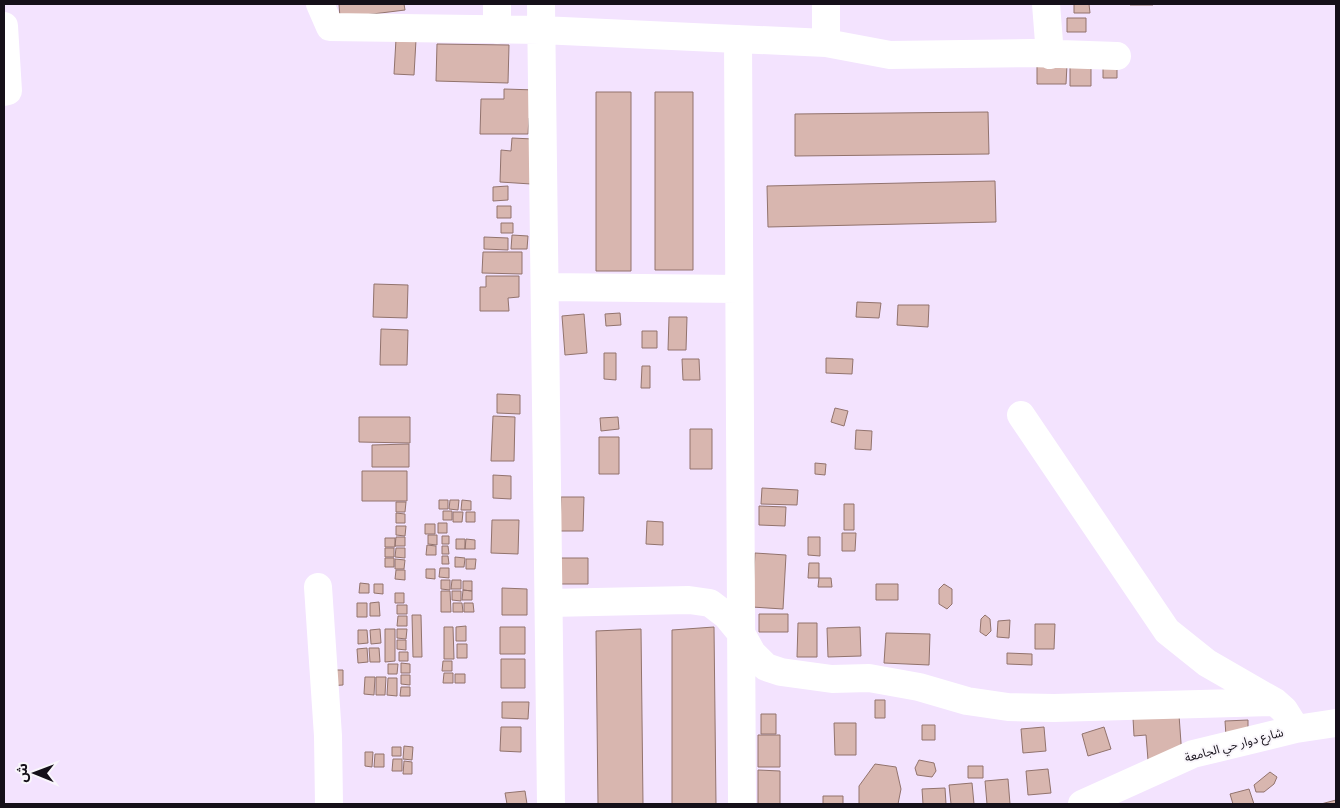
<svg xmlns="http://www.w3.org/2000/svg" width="1340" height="808" font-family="'Archivo Narrow','Noto Sans Arabic',sans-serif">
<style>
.building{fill:#d8b6af;stroke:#92736d}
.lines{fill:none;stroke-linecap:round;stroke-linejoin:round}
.minor{stroke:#fff;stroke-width:28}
.labels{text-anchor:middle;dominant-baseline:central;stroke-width:4;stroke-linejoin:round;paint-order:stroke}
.street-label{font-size:12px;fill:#151019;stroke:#f9f6fb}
</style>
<rect width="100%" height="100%" fill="#f3e3fe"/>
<path class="building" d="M339 4H404L405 10 340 18Z
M1074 4H1089L1090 13H1074Z
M1130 4H1153V5H1130Z
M1067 18H1086V32H1067Z
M396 39 416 40 414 75 394 74Z
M437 44 509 45 508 83 436 81Z
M1103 62H1117V78H1103Z
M1037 64 1067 65 1066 84H1037Z
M1070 65H1091V86H1070Z
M504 89 536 90V118H529L528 134H480L481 99H504Z
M596 92H631V271H596Z
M655 92H693V270H655Z
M988 112 989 154 795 156V114Z
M512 138 533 139 531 184 500 182 501 150 511 151Z
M995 181 996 222 768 227 767 186Z
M508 186V200L493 201V187Z
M497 206H511V218H497Z
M501 223H513V233H501Z
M512 235 528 236 527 249H511Z
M484 237 508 238V250L484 249Z
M483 252H522V274L482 273Z
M486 276H519V297L508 298 509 311H480V287H486Z
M374 284 408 285 407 318 373 317Z
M857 302 881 303 879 318 856 317Z
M898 305H929L928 327 897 325Z
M620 313 621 325 606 326 605 314Z
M584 314 587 353 565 355 562 316Z
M669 317H687L686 350H668Z
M381 329 408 330 407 365H380Z
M642 331H657V348H642Z
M604 353H616V380L604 379Z
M826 358 853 359 852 374 826 373Z
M682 359H699L700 380H683Z
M642 366H650V388H641Z
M497 394 520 395V414L497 413Z
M835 408 848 411 844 426 831 422Z
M493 416 515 417 514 461H491Z
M359 417H410V443L359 442Z
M618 417 619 429 601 431 600 418Z
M690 429H712V469H690Z
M856 430 872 431 871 450 855 449Z
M599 437H619V474H599Z
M409 444V467H372V445Z
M815 463 826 464 825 475 815 474Z
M362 471H407V501H362Z
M493 475 511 476V499L493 498Z
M762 488 798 490 797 505 761 504Z
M561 497H584L583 531H560Z
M439 500H448V509H439Z
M450 500H459L458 510 449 509Z
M462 500 471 501V510H461Z
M396 502H406L405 512H396Z
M844 504H854V530H844Z
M759 506 786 507 785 526 759 525Z
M443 511H452V520H443Z
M453 512H463L462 522H453Z
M466 512H475V522H466Z
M396 513 405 514V523H396Z
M492 520H519L518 554 491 553Z
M647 521 663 522V545L646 544Z
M438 523H447V533H438Z
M425 524H435V534H425Z
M396 526H406L405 536 396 535Z
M842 533H856L855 551H842Z
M428 535H437V545L428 544Z
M442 536H449V544H442Z
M396 537H405V546H395Z
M808 537H820V556L808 555Z
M385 538H395V547H385Z
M456 539H465V549H456Z
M466 539 475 540V549H465Z
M427 545 436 546V555H426Z
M442 546H448L449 554H442Z
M385 548H394V557H385Z
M396 548H405V558L395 557Z
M755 553 786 555 783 609 752 607Z
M442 556H448L449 564H442Z
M455 557 465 558 464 567H455Z
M385 558H394V567H385Z
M560 558H588V584H560Z
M395 559 405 560 404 569H395Z
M466 559H476L475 569H466Z
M809 563H819V578H808Z
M440 568H449V578L439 577Z
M426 569H435V579L426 578Z
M396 570H405V580L395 579Z
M819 578H831L832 587H818Z
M441 580H450V590L441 589Z
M452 580H461V589H451Z
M463 581H472V591L463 590Z
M360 583 369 584V593H359Z
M374 584H383V594L374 593Z
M876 584H898V600H876Z
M944 584 952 589V604L947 609 939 604V589Z
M502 588 527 589V615H502Z
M463 590 472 591V600H462Z
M441 591H450L451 612H441Z
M452 591H461V601L452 600Z
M395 593H404V603H395Z
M379 602 380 616H370V603Z
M357 603H367V617H357Z
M453 603H462L463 612H453Z
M464 603H473L474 612H464Z
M397 605H407V614H397Z
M759 614H788V632H759Z
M412 615H421L422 657H413Z
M985 615 990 619 991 631 986 636 980 632 981 619Z
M398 616H407V626H397Z
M1010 620 1009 638 997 637 998 621Z
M798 623H817V657H797Z
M1035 624H1055L1054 649H1035Z
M466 626V641H456V627Z
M444 627H453L454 659H444Z
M500 627H525V654H500Z
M714 627 716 804H672V630Z
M860 627 861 656 828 657 827 628Z
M380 629 381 643 371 644 370 630Z
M385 629H395V661L385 662Z
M397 629H407L406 639 397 638Z
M641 629 643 804H598L596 631Z
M358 630H367L368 643 358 644Z
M886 633 930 634 929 665 884 663Z
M397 640H406V650L397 649Z
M457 644H467V658H457Z
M367 648 368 662 358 663 357 649Z
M369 648H379L380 662H370Z
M399 652H408V661H399Z
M1007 653 1032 654V665L1007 664Z
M501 659H525V688H501Z
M443 661H452V671H442Z
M401 663 410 664V673H401Z
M388 664H398L397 674H388Z
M326 670H343V685L327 686Z
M444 673H453V683H443Z
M455 674H465V683H455Z
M401 675H410V685L401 684Z
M365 677H375L374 695 364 694Z
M376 677H386L385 695H376Z
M388 678H397V696L387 695Z
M401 687H410V696H400Z
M875 700H885V718H875Z
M502 702H529L528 719 502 718Z
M761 714H776V734H761Z
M1179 715 1182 757 1148 760 1146 735 1134 736 1133 718Z
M1248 720V735L1226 736 1225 721Z
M834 723H856V755H835Z
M922 725H935V740H922Z
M501 727H521V752L500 751Z
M1044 727 1046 751 1023 753 1021 729Z
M1104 727 1111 749 1088 756 1082 734Z
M758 735H780V767H758Z
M404 746 413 747 412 760 403 759Z
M392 747H401V756H392Z
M365 752H373L372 767 365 766Z
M375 754H384V767H374Z
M393 759H402V771H392Z
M919 760 934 763 936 771 932 777 917 775 915 768Z
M404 761 412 762V774H403Z
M875 764 896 767 901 789 898 804H859V786Z
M968 766H983V778H968Z
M1048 769 1051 793 1028 795 1026 771Z
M758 770 780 771V804H758Z
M1270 772 1277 777 1274 784 1264 792H1256L1254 785Z
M1008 779 1010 804H987L985 781Z
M972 783 974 804H951L949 785Z
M945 788 946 804H923L922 789Z
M1249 789 1254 804H1233L1230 794Z
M525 791 527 804H507L505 793Z
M823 796H843V804H823Z
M1336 800V804H1321Z"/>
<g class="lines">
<path class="minor" d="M320 4 330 27 541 30 826 43 890 55 1031 53 1117 56
M497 4V30
M541 4 551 804
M826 4V43
M1046 4 1050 55
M4 26 8 91 4 92
M738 39 742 804
M545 287 739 289
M1021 415 1167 631 1207 663 1275 702 1284 710 1296 729
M318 587 328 736 329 804
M549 603 689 600 710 603 727 616 741 633 752 653 766 667 781 672 832 679 869 678 919 687 967 701 1008 707 1054 708 1275 702
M1082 804 1193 754 1296 729 1336 723"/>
</g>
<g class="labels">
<g class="street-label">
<text transform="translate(1234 745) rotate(-15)">شارع دوار حي الجامعة</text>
</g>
</g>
<rect width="1340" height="808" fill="none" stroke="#151019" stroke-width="10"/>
<g transform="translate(35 773) rotate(271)" stroke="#f9f6fb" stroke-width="4" paint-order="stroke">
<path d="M0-4L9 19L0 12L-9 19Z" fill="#151019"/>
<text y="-8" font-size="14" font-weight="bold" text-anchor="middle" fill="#151019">ش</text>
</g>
</svg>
